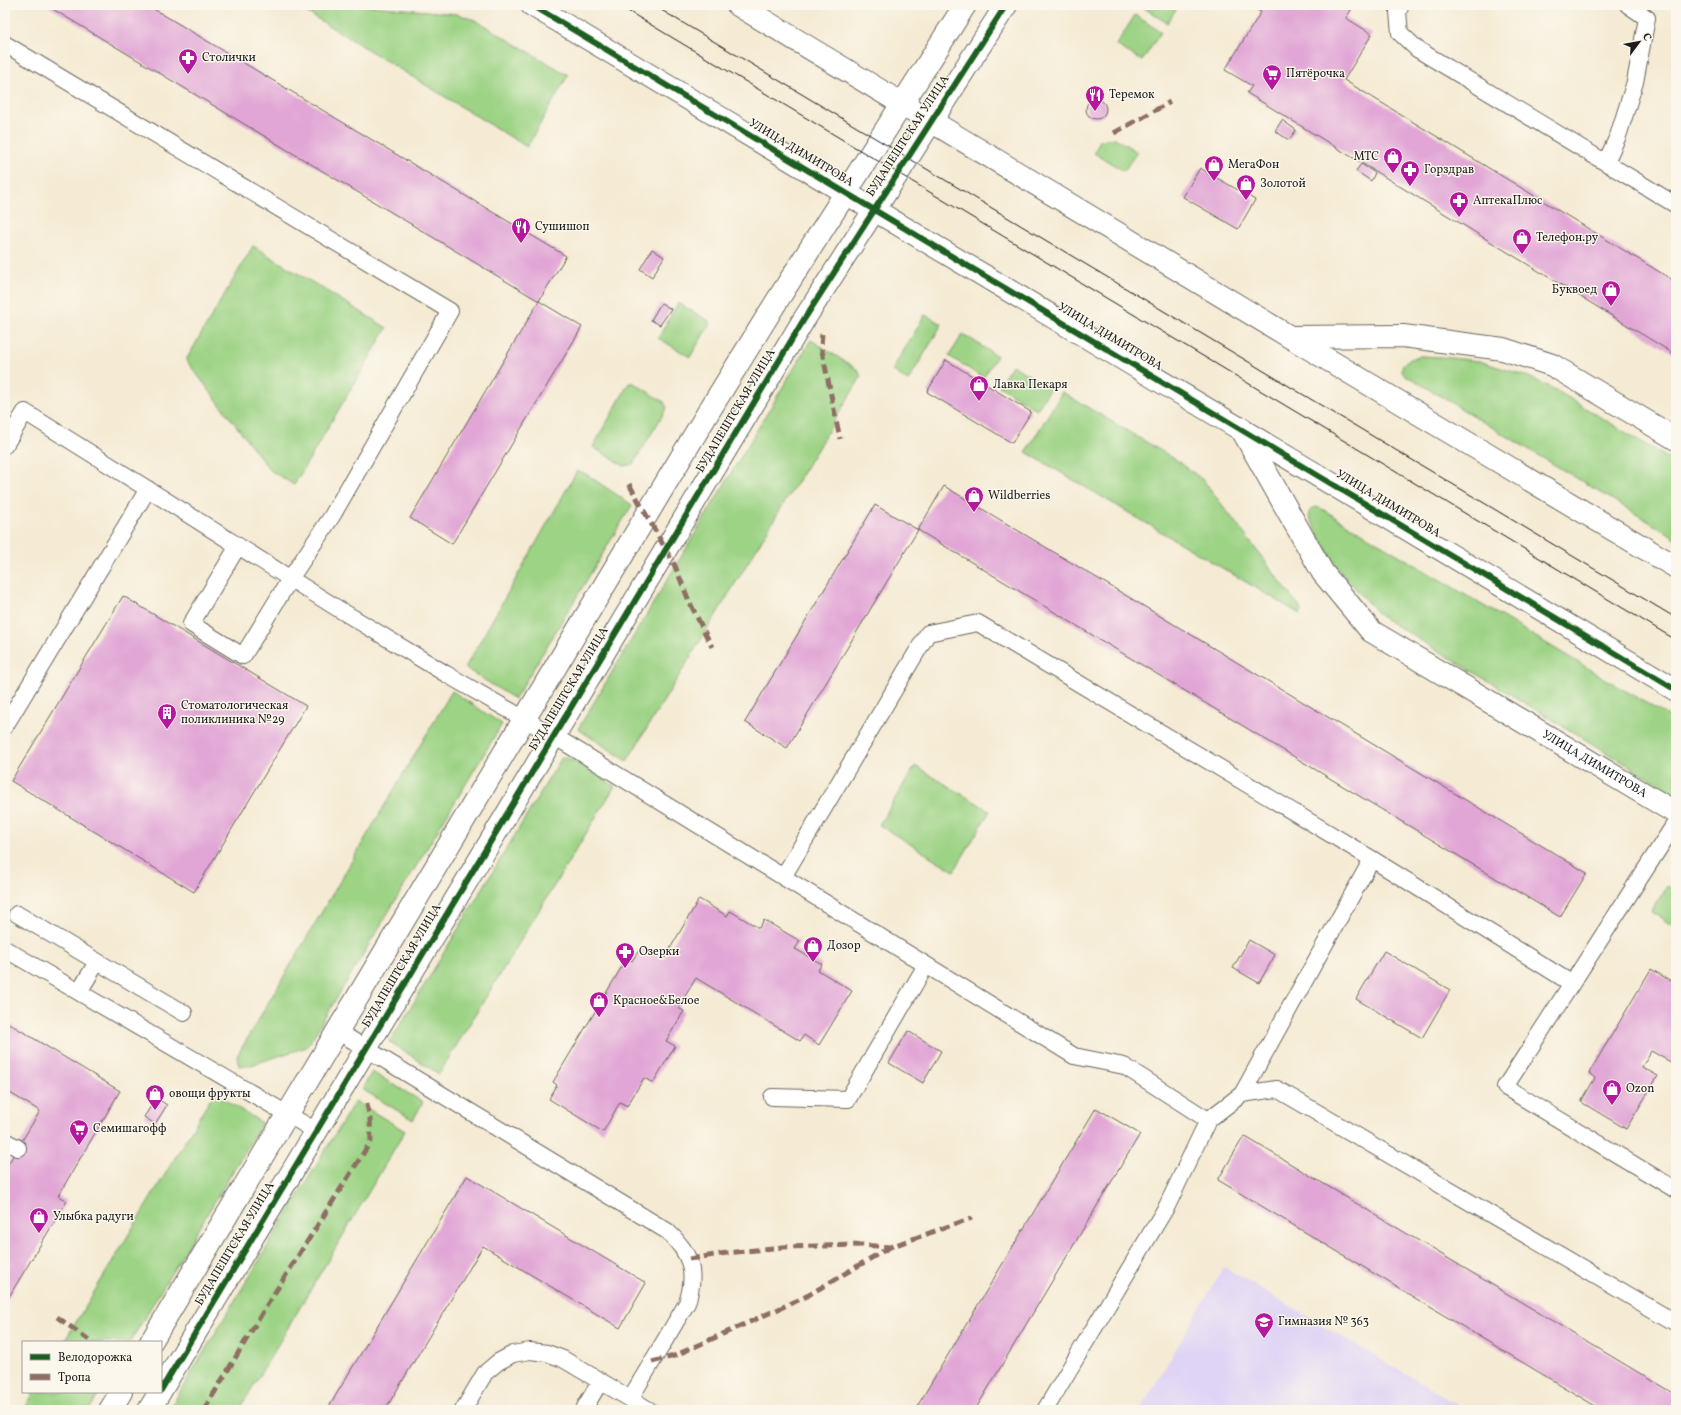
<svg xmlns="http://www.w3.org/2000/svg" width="1681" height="1415" font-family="Vollkorn,serif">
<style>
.built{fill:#dfd4f5}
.green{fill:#9dd385;stroke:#5c7850}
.building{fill:#e1a6d6}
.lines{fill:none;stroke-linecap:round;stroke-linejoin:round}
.lane-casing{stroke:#68645c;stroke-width:18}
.street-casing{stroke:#68645c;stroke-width:24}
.secondary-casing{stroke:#68645c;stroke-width:24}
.lane{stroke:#fff;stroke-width:16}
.street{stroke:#fff;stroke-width:22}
.secondary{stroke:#fff;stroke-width:22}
.tram{stroke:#1c1c1c;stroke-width:1}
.quiet{stroke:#8d6e63;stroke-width:5;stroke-dasharray:10 5;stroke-linecap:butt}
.cycleway-casing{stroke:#fbf7ec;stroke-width:8}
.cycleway{stroke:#1b5e20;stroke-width:6}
.labels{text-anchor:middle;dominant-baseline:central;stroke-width:3;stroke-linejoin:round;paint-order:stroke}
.poi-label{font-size:12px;fill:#1c1c1c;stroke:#fbf7ec;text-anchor:start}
.street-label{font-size:12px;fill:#1c1c1c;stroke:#fbf7ec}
</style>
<rect width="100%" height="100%" fill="#fbf7ec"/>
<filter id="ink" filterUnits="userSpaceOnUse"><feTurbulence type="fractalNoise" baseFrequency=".025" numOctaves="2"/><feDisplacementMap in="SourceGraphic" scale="8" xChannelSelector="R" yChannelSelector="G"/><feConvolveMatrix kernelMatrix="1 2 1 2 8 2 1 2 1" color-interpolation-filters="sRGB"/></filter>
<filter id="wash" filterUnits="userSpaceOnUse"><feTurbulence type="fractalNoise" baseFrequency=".012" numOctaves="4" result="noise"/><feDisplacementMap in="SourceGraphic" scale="16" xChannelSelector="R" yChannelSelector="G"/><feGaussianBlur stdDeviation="0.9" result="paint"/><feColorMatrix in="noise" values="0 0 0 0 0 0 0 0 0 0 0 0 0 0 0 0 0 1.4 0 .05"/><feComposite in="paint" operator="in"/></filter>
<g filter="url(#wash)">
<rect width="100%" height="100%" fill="#f5ebd4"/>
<path class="built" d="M1224 1267 1467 1410H1140Z"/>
<path class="green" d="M295 5H362L457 14 475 20 568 75 527 147Z
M1142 5H1179L1167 23 1141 6Z
M1135 15 1161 32 1142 61 1116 45Z
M1115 138 1137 152 1124 171 1094 153 1100 140Z
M253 246 387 328 294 485 270 470 186 360Z
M678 303 711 322 690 357 658 338Z
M925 315 942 324 908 381 892 370Z
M963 334 997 356 983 378 949 356Z
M811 340 858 370 861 377 627 761 578 729Z
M1419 356 1442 357 1479 361 1529 377 1554 389 1676 463V538L1407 376 1402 372C1401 361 1410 359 1419 356Z
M1012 365 1050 388 1037 410 999 386Z
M629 383H634L664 402 667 408 633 464 624 466 593 447Z
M1062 392 1178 461 1204 481 1302 610 1300 614 1026 452Z
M577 471 586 474 632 505 515 699 465 668Z
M1316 507 1322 509 1676 721V794L1380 616 1338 569 1319 536 1309 516V512L1312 509Z
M452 691 502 724 307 1047 248 1066H239L237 1056Z
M562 757 570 759 615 786 439 1074 390 1042Z
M915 766 990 811 954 871 879 825Z
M1667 886 1676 891V927L1651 912Z
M372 1072 423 1102 413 1120 362 1089Z
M214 1093 262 1123 130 1342H64Z
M355 1101 405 1131 239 1410H169Z
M34 1392H100L89 1410H24Z"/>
<g id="blocks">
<path class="building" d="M46 5H147L566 256 539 301Z
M1249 5H1354L1346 18 1372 34 1344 80 1676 282V355L1247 93 1252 86 1225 70 1261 12Z
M1086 109a10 10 0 1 1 20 0a10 10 0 1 1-20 0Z
M1282 120 1296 130 1289 140 1275 131Z
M1361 164 1375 173 1371 181 1356 171Z
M1200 168 1255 200 1238 229 1183 197Z
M652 249 664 257 652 277 640 269Z
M539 301 582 327 452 544 410 518Z
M661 303 671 309 660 325 651 320Z
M946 360 1031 412 1012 443 927 392Z
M944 486 1587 873 1560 917 918 530 787 748 745 722 875 505 918 530Z
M123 596 306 706 194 892 11 781Z
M699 899 727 916 730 911 759 928 764 920 800 941 795 949 822 964 818 970 852 991 819 1045 804 1035 800 1041 696 978 678 1008 684 1011 666 1041 675 1046 653 1083 644 1078 627 1106 620 1102 603 1132 549 1099 557 1085 553 1082 627 958 632 961 642 946 664 959Z
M1249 940 1275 955 1259 983 1233 968Z
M1384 951 1450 990 1422 1038 1356 999Z
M1651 969 1676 984V1065L1651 1051 1642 1067 1658 1076 1626 1129 1581 1102 1595 1078 1589 1073Z
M5 1021 120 1091 58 1196 67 1201 5 1303V1169L40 1111 5 1090Z
M908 1031 941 1051 923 1083 889 1063Z
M156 1098 167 1105 155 1124 144 1117Z
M1096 1108 1140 1134 981 1400 975 1410H915Z
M1244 1136 1676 1395V1410H1602L1218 1180Z
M467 1176 646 1283 620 1328 483 1246 385 1410H327Z"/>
</g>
</g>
<g filter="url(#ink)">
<use href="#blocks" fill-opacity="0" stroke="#68645c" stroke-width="1"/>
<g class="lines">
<g class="lane-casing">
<path id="lane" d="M1401 5 1398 12 1400 33 1417 49 1676 205
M5 44 450 311 332 516 290 579 243 656 191 624 238 546
M1606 162 1618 136 1635 82 1647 18 1628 5
M5 445 25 412 337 608 446 674 554 736 1074 1056 1124 1066 1208 1120
M5 726 148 489
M1676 822 1505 1087 1676 1190
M783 877 928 633 978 623 1372 859 1571 983
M17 914 184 1013
M5 949 316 1131
M79 992 97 962
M337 1031 667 1231C691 1253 697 1272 687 1303L630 1399
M1242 1094 1277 1089 1676 1323
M772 1097 848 1099 926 965
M5 1141 18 1148
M585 1407 600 1382
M463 1410 485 1373 498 1362 513 1354 530 1351 547 1353 563 1359 649 1410
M1045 1410 1167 1206 1208 1120 1242 1094 1372 859"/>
</g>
<g class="street-casing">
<g id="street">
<path d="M1290 337 1403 336 1503 349 1552 365 1676 439"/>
<path id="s1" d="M1241 428 1323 573 1371 631 1676 813"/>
</g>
</g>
<g class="secondary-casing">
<path id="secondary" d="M532 5 1676 690
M738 5 1290 337 1676 567
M151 1342 709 411 775 304 965 5
M161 1390 803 321 1006 5
M110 1410 121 1392
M149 1410 160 1392"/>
</g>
<use href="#lane" class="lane"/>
<use href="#street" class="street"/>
<use href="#secondary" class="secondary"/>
<path class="tram" d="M618 5 1676 640
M653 5 1676 618"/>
<path class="quiet" d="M1114 133 1170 102
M822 334 821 346 840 439
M629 484 675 566 689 601 712 647
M689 1259 727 1253 783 1247 863 1245 890 1247 972 1218
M57 1317 92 1342
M652 1362 674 1356 805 1297 890 1247
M204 1410 267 1305 371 1141 370 1119 366 1099"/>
<g class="cycleway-casing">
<path id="cycleway" d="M532 5 1676 690
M161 1390 803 321 1006 5"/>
</g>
<use href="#cycleway" class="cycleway"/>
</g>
</g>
<defs>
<g id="pharmacy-pin" transform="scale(1)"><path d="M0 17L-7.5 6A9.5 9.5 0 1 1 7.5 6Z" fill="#b5179e" stroke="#fbf7ec"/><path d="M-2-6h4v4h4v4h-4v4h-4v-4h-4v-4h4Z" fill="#fff"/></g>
<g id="supermarket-pin" transform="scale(1)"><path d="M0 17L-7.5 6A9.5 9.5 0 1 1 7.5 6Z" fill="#b5179e" stroke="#fbf7ec"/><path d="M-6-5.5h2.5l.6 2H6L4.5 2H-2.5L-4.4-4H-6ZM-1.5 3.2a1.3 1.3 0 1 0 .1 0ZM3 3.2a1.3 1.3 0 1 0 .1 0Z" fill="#fff"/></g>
<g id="restaurant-pin" transform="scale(1)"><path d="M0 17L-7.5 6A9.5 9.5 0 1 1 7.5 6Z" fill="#b5179e" stroke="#fbf7ec"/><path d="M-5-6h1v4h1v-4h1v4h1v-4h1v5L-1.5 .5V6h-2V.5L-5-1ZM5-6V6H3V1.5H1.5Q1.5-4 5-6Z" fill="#fff"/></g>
<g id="shop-pin" transform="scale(1)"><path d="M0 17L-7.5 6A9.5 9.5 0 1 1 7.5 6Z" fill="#b5179e" stroke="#fbf7ec"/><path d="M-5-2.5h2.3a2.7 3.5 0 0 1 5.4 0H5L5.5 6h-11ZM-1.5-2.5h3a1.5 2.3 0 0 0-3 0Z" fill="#fff"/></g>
<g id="building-pin" transform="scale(1)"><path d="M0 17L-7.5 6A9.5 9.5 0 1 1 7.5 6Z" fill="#b5179e" stroke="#fbf7ec"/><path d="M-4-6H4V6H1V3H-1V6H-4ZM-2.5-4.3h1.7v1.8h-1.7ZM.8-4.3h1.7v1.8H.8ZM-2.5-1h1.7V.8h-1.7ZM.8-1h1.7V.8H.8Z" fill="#fff"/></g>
<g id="school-pin" transform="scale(1)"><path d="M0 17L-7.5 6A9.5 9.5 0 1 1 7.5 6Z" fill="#b5179e" stroke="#fbf7ec"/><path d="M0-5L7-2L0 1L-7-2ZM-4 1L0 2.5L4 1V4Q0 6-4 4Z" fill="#fff"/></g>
</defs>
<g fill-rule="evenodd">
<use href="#pharmacy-pin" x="188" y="58"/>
<use href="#supermarket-pin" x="1272" y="74"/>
<use href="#restaurant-pin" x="1095" y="95"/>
<use href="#shop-pin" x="1393" y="157"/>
<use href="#shop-pin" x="1214" y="165"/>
<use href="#pharmacy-pin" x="1410" y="170"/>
<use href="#shop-pin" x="1246" y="184"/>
<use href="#pharmacy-pin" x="1459" y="201"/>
<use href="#restaurant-pin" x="521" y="227"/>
<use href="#shop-pin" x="1522" y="238"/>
<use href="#shop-pin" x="1611" y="290"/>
<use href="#shop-pin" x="979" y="385"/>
<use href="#shop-pin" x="974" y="496"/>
<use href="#building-pin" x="167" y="713"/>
<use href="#shop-pin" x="813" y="946"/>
<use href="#pharmacy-pin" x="625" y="952"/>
<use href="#shop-pin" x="599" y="1001"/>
<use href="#shop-pin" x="1612" y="1089"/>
<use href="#shop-pin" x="155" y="1094"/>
<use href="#supermarket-pin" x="79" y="1129"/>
<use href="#shop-pin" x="39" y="1217"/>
<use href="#school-pin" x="1264" y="1322"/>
</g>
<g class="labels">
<g class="poi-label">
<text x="202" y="58">Столички</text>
<text x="1286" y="74">Пятёрочка</text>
<text x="1109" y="95">Теремок</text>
<text x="1379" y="157" text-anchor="end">МТС</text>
<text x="1228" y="165">МегаФон</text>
<text x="1424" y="170">Горздрав</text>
<text x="1260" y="184">Золотой</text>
<text x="1473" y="201">АптекаПлюс</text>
<text x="535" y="227">Сушишоп</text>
<text x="1536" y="238">Телефон.ру</text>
<text x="1597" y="290" text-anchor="end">Буквоед</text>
<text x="993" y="385">Лавка Пекаря</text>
<text x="988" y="496">Wildberries</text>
<text x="181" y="706">Стоматологическая<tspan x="181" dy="14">поликлиника №29</tspan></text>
<text x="827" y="946">Дозор</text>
<text x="639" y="952">Озерки</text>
<text x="613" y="1001">Красное&amp;Белое</text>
<text x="1626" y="1089">Ozon</text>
<text x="169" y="1094">овощи фрукты</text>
<text x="93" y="1129">Семишагофф</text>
<text x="53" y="1217">Улыбка радуги</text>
<text x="1278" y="1322">Гимназия № 363</text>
</g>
<g class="street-label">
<text transform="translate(908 136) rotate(-57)">БУДАПЕШТСКАЯ УЛИЦА</text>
<text transform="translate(801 153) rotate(31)">УЛИЦА ДИМИТРОВА</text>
<text transform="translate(1110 337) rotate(31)">УЛИЦА ДИМИТРОВА</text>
<text transform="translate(736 411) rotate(-59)">БУДАПЕШТСКАЯ УЛИЦА</text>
<text transform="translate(1388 504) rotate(31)">УЛИЦА ДИМИТРОВА</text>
<text transform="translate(569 689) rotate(-59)">БУДАПЕШТСКАЯ УЛИЦА</text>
<text stroke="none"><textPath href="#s1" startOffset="502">УЛИЦА ДИМИТРОВА</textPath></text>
<text transform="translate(402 966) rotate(-59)">БУДАПЕШТСКАЯ УЛИЦА</text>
<text transform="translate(235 1244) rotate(-59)">БУДАПЕШТСКАЯ УЛИЦА</text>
</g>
</g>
<rect width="1681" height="1415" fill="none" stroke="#fbf7ec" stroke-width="20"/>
<rect x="22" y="1341" width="140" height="52" fill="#fbf7ec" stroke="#a29f99"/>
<rect x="30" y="1354" width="20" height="6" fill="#1b5e20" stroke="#a29f99"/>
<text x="58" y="1361" font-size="12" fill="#1c1c1c">Велодорожка</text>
<rect x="30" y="1374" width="20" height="6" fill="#8d6e63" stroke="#a29f99"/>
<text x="58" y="1381" font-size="12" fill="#1c1c1c">Тропа</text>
<g transform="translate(1639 42) rotate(58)" stroke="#fbf7ec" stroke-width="3" paint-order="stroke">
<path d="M0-3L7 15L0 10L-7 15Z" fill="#1c1c1c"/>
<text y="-6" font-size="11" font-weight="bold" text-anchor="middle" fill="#1c1c1c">С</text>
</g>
</svg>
